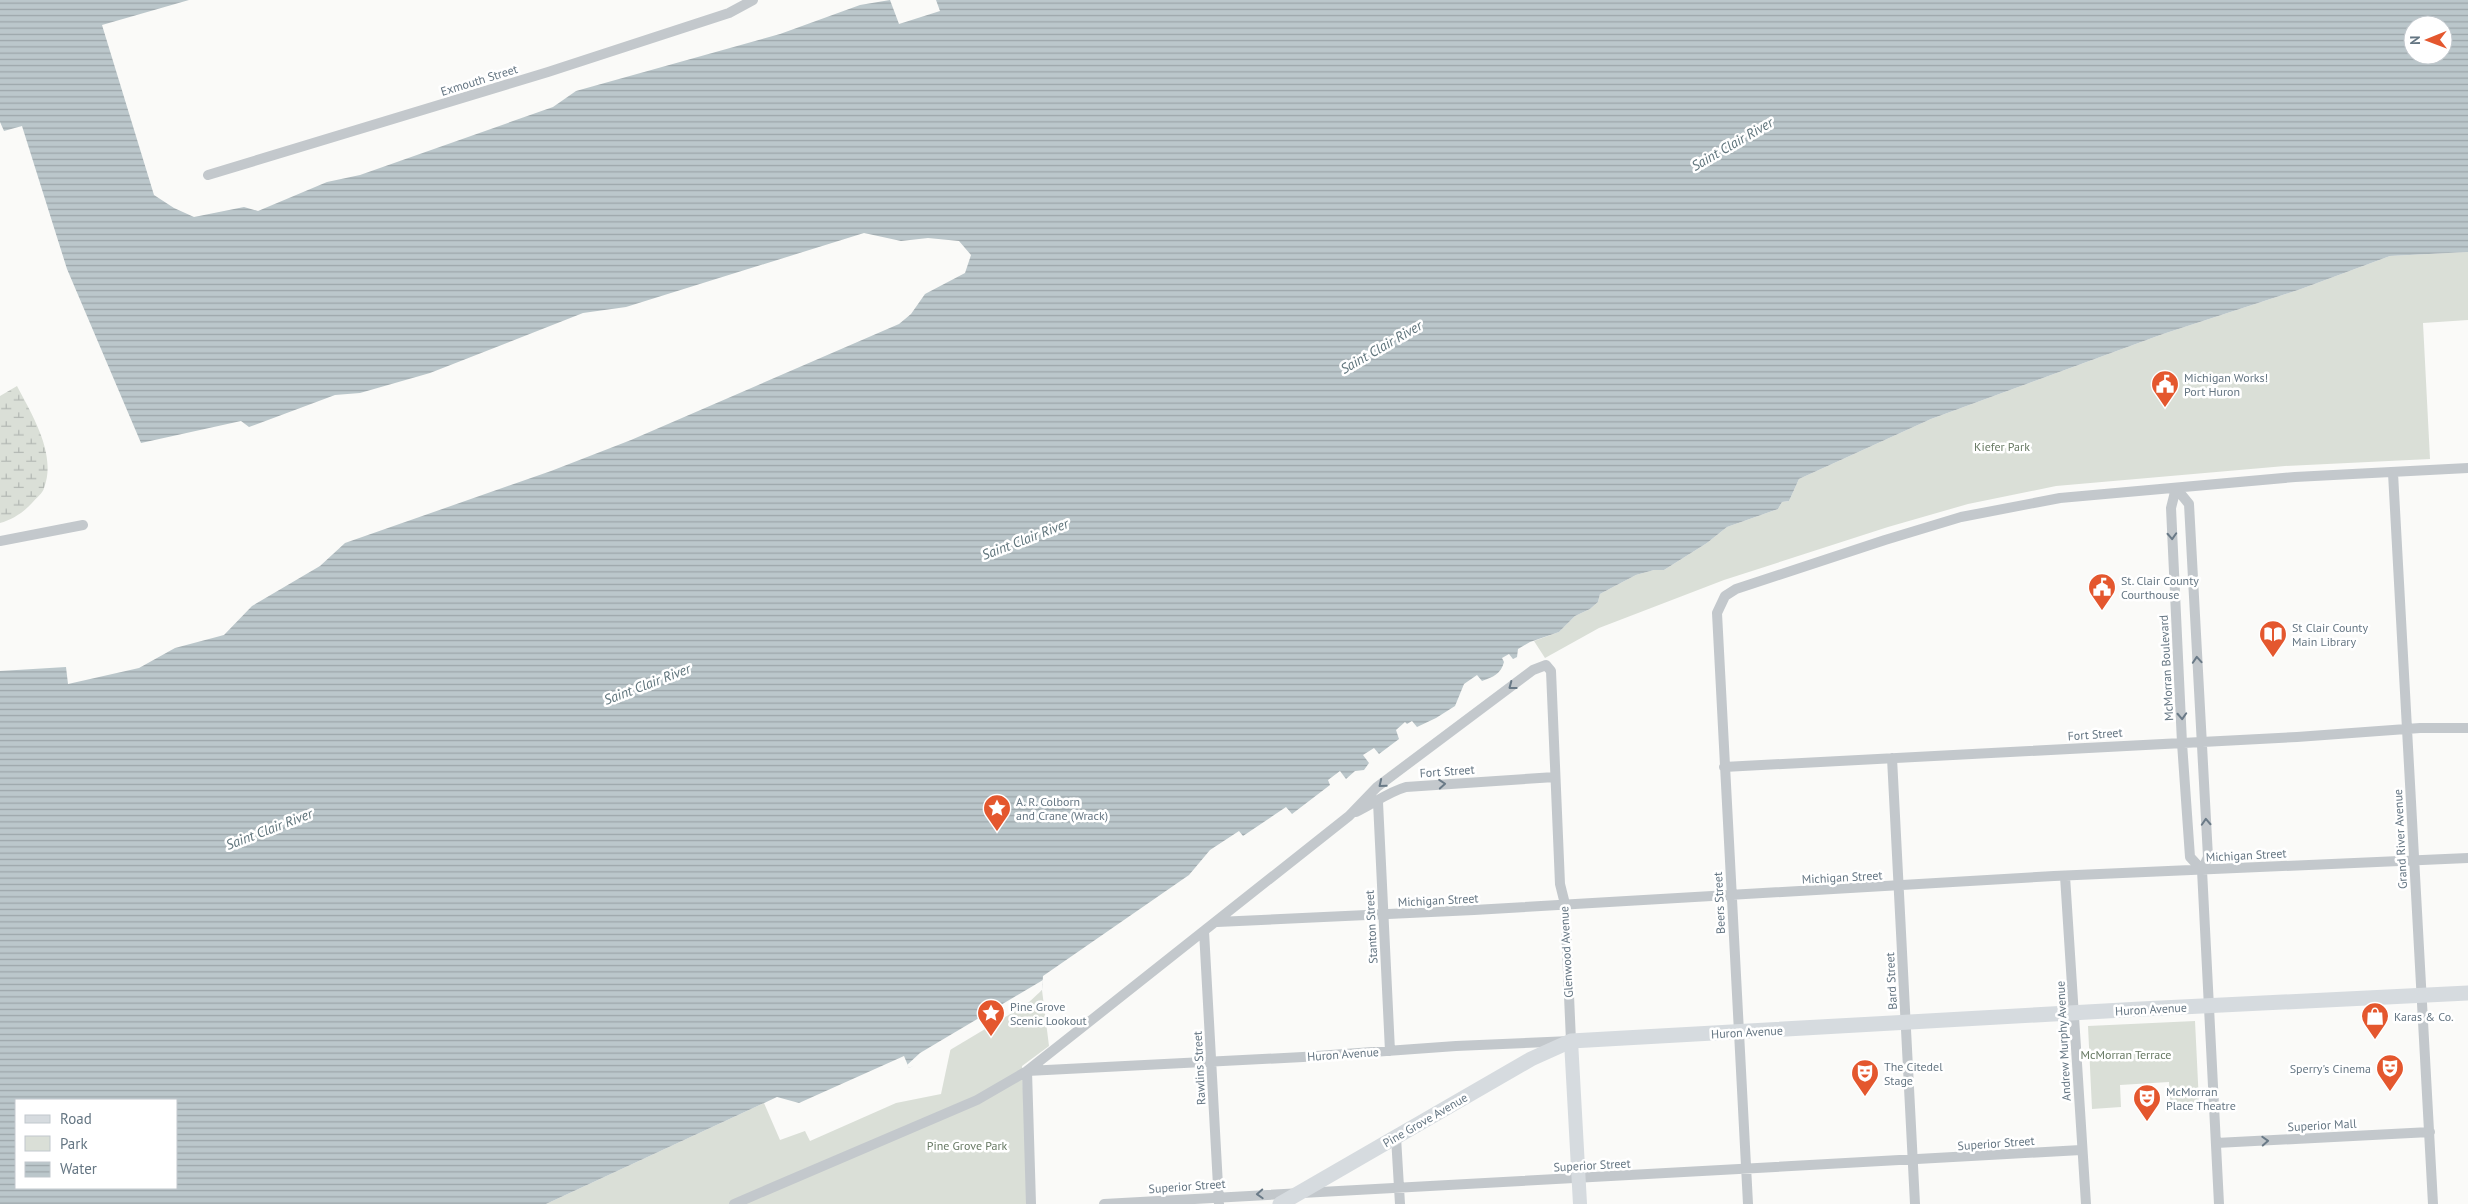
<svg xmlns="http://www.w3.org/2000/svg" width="2468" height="1204" font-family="'PT Sans',sans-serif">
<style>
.green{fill:#dadfd7}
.wetland{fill:url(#wetland-marsh)}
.water{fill:url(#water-rules);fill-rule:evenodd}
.pier{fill:#fafaf8}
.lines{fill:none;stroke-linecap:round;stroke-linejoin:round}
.street{stroke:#c3c8cc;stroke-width:10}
.secondary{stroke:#d6dbdf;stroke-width:14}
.primary{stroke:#d6dbdf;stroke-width:15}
.oneway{stroke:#6a7a87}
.labels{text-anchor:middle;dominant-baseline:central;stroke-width:5;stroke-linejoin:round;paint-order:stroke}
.street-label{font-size:12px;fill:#657683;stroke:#fff}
.poi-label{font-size:12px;fill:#657683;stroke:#fff;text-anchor:start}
.park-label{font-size:12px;fill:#687a64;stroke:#fff}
.water-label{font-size:14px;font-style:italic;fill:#60757c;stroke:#fff}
</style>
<defs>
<pattern id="wetland-marsh" width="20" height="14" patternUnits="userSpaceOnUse" patternTransform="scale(1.25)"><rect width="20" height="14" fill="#dadfd7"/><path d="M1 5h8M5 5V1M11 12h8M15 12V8" fill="none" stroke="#b4b9b4"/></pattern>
<pattern id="water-rules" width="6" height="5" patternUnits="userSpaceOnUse" patternTransform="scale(1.25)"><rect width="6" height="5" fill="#bbc7cb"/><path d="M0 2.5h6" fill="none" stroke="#9ca6aa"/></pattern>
</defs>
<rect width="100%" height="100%" fill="#fafaf8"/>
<path class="green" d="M2468 252V320L2423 323 2430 459 2285 466 2056 486 1968 504 1888 527 1724 580 1599 628 1545 658 1534 641 1559 632 1575 616 1590 609 1598 602 1600 594 1615 586 1636 575 1654 570H1664L1707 543 1727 527 1778 509 1782 502 1789 501 1799 479 1931 419 2163 334 2301 289 2390 256Z
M1042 990 1049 1046 1022 1066 1028 1204H546L764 1103 780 1140 805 1131 810 1141 896 1103 941 1094 951 1047Z
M2195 1021 2199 1103 2170 1104 2169 1082 2120 1085 2121 1107 2092 1109 2088 1026Z"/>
<path class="wetland" d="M17 386C32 415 57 454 44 488 43 493 36 498 32 503 24 512 12 520 0 523V396Z"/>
<path class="water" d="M0 0H189L102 25 154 195 174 208 194 217 244 207 258 211 327 182 360 175 553 107 576 91 780 34 860 5 890 0 899 24 940 11 936 0H2468V252L2390 256 2301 289 2163 334 1931 419 1799 479 1789 501 1782 502 1778 509 1727 527 1707 543 1664 570H1654L1636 575 1615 586 1600 594 1598 602 1590 609 1575 616 1559 632 1530 642 1518 649 1517 657 1513 659 1509 654 1502 658 1504 662C1501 674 1493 677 1482 681L1477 675 1464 684 1455 706 1436 718 1417 727 1412 721 1407 724 1405 722 1396 730 1399 739 1379 754 1374 748 1363 755 1369 763 1364 770 1355 771 1346 779 1340 771 1328 780 1330 785 1292 814 1286 807 1243 836 1239 831 1210 850 1189 875 1043 976 1042 990 1025 1002 909 1068 904 1056 799 1103 777 1097 546 1204H0V671L66 667 68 684 139 668 175 648 224 635 252 606 320 566 345 543 551 471 631 440 899 324 911 314 925 294 965 273 971 255 959 241 928 238 901 241 864 233 626 307 583 313 430 373 360 393 335 395 249 427 241 421 141 443 67 269 22 126 4 131 0 122ZM2413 25H2443V55H2413ZM16 1100H176V1188H16Z"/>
<path class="pier" d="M1043 980 1042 990 1027 1004 950 1050 909 1068 907 1065 920 1053Z"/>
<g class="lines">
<path class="street" d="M208 175 548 72 729 13 753 0
M2393 473 2433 1204
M2176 488 2189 504 2208 857 2202 870 2219 1204
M2176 488 2171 508 2182 743 2190 857 2202 870
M0 541 83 525
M1892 758 1915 1204
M1724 767 2297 737 2420 728H2468
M1378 802 1390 1051
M1356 812C1373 804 1388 792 1406 787L1555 777
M2065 876 2086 1204
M1217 922 1474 910 2054 876 2468 858
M1204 931 1219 1204
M1027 1071 1031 1204
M1396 1137 1400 1204
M2216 1143 2430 1132
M734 1204 977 1100 1027 1071 1349 816 1377 787 1533 670 1546 665 1551 671 1560 884 1565 904 1571 1041 1456 1046 1303 1057 1027 1071
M1104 1204 2081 1150
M1748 1204 1717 613 1725 596 1736 589 1885 540 1961 517 2060 498 2295 477 2468 468"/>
<path class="secondary" d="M1571 1041 1580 1204"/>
<path class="primary" d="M1280 1204 1531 1059 1571 1041 2141 1009 2468 993"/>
</g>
<defs><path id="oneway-chevron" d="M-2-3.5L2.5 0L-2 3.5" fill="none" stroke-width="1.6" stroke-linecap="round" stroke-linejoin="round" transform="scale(1.25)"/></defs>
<g class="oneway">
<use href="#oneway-chevron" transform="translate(2172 536) rotate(87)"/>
<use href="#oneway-chevron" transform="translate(2197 660) rotate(-94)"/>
<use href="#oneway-chevron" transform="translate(1512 686) rotate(143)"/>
<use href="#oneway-chevron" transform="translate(2182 716) rotate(87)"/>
<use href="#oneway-chevron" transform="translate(1382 784) rotate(141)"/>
<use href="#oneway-chevron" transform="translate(1442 784) rotate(-4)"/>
<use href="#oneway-chevron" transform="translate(2206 822) rotate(-93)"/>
<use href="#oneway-chevron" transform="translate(2265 1141) rotate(-3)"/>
<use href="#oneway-chevron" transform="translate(1260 1194) rotate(177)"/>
</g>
<defs>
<g id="civic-pin" transform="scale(1.4375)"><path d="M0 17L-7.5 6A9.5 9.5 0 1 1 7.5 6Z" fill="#e4572e" stroke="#fff"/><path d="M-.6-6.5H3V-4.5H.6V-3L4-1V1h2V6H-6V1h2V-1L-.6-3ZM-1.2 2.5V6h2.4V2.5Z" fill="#fff"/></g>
<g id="library-pin" transform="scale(1.4375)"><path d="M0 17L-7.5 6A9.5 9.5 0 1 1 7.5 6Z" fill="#e4572e" stroke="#fff"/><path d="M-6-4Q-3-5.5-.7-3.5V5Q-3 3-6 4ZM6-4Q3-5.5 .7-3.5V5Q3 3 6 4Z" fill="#fff"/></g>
<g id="sight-pin" transform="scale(1.4375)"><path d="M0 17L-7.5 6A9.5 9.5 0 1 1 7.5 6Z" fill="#e4572e" stroke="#fff"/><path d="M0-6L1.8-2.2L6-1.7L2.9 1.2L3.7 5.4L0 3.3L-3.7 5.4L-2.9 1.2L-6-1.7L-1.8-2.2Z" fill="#fff"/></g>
<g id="shop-pin" transform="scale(1.4375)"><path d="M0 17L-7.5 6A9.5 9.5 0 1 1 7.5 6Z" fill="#e4572e" stroke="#fff"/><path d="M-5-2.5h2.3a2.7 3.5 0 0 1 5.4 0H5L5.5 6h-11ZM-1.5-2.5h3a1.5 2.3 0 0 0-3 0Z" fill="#fff"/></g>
<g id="theatre-pin" transform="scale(1.4375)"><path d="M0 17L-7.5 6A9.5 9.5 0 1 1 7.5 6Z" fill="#e4572e" stroke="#fff"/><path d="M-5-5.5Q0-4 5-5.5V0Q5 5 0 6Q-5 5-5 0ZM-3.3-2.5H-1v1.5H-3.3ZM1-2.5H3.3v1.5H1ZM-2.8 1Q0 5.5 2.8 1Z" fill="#fff"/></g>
</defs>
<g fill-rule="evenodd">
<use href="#civic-pin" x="2165" y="384"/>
<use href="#civic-pin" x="2102" y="587"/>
<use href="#library-pin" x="2273" y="634"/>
<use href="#sight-pin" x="997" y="808"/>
<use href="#sight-pin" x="991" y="1013"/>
<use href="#shop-pin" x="2375" y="1016"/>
<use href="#theatre-pin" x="2390" y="1068"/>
<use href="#theatre-pin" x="1865" y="1073"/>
<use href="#theatre-pin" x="2147" y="1098"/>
</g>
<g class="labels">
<g class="street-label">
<text transform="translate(479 80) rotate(-17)">Exmouth Street</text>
<text transform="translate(2166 668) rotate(-93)">McMorran Boulevard</text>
<text transform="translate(2095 734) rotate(-4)">Fort Street</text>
<text transform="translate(1447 771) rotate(-4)">Fort Street</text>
<text transform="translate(2400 839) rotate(-93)">Grand River Avenue</text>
<text transform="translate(2246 855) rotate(-3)">Michigan Street</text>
<text transform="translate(1842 877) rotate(-3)">Michigan Street</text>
<text transform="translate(1438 900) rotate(-3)">Michigan Street</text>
<text transform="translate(1719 903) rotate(-93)">Beers Street</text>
<text transform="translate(1371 927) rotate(-93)">Stanton Street</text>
<text transform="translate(1566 952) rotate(-93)">Glenwood Avenue</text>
<text transform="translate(1891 981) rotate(-93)">Bard Street</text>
<text transform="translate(2151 1009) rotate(-3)">Huron Avenue</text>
<text transform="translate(1747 1032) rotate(-3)">Huron Avenue</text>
<text transform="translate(2063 1041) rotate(-93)">Andrew Murphy Avenue</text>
<text transform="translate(1343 1054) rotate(-4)">Huron Avenue</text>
<text transform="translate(1199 1068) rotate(-93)">Rawlins Street</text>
<text transform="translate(1425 1120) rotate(-30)">Pine Grove Avenue</text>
<text transform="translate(2322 1125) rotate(-3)">Superior Mall</text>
<text transform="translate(1996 1143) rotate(-4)">Superior Street</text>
<text transform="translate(1592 1165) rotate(-3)">Superior Street</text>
<text transform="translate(1187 1186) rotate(-4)">Superior Street</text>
</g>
<g class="poi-label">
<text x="2184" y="377">Michigan Works!<tspan x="2184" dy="14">Port Huron</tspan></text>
<text x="2121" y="580">St. Clair County<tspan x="2121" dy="14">Courthouse</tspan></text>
<text x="2292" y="627">St Clair County<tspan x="2292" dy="14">Main Library</tspan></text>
<text x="1016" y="801">A. R. Colborn<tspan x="1016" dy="14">and Crane (Wrack)</tspan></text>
<text x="1010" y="1006">Pine Grove<tspan x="1010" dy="14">Scenic Lookout</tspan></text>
<text x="2394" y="1016">Karas &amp; Co.</text>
<text x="1884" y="1066">The Citedel<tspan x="1884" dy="14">Stage</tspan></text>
<text x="2371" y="1068" text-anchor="end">Sperry's Cinema</text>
<text x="2166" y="1091">McMorran<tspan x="2166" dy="14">Place Theatre</tspan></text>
</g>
<g class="park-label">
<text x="2002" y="446">Kiefer Park</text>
<text x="2126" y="1054">McMorran Terrace</text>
<text x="967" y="1145">Pine Grove Park</text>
</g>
<g class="water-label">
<text transform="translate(1732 144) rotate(-30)">Saint Clair River</text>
<text transform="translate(1381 347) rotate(-30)">Saint Clair River</text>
<text transform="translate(1025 539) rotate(-21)">Saint Clair River</text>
<text transform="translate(647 684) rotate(-21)">Saint Clair River</text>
<text transform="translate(269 829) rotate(-21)">Saint Clair River</text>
</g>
</g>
<rect x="15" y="1099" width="162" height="90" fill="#ffffff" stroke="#c1c8cd"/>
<rect x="25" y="1115" width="25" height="8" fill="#d6dbdf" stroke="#c1c8cd"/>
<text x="60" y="1124" font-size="15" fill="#657683">Road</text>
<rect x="25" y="1136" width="25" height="15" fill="#dadfd7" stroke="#c1c8cd"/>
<text x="60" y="1149" font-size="15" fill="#657683">Park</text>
<rect x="25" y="1162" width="25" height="15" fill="url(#water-rules)" stroke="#c1c8cd"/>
<text x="60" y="1174" font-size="15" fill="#657683">Water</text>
<g transform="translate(2428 40) rotate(269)"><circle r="24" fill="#ffffff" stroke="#c1c8cd"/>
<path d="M0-4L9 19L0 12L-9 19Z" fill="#e4572e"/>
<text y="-8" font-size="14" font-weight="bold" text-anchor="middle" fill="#657683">N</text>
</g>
</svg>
